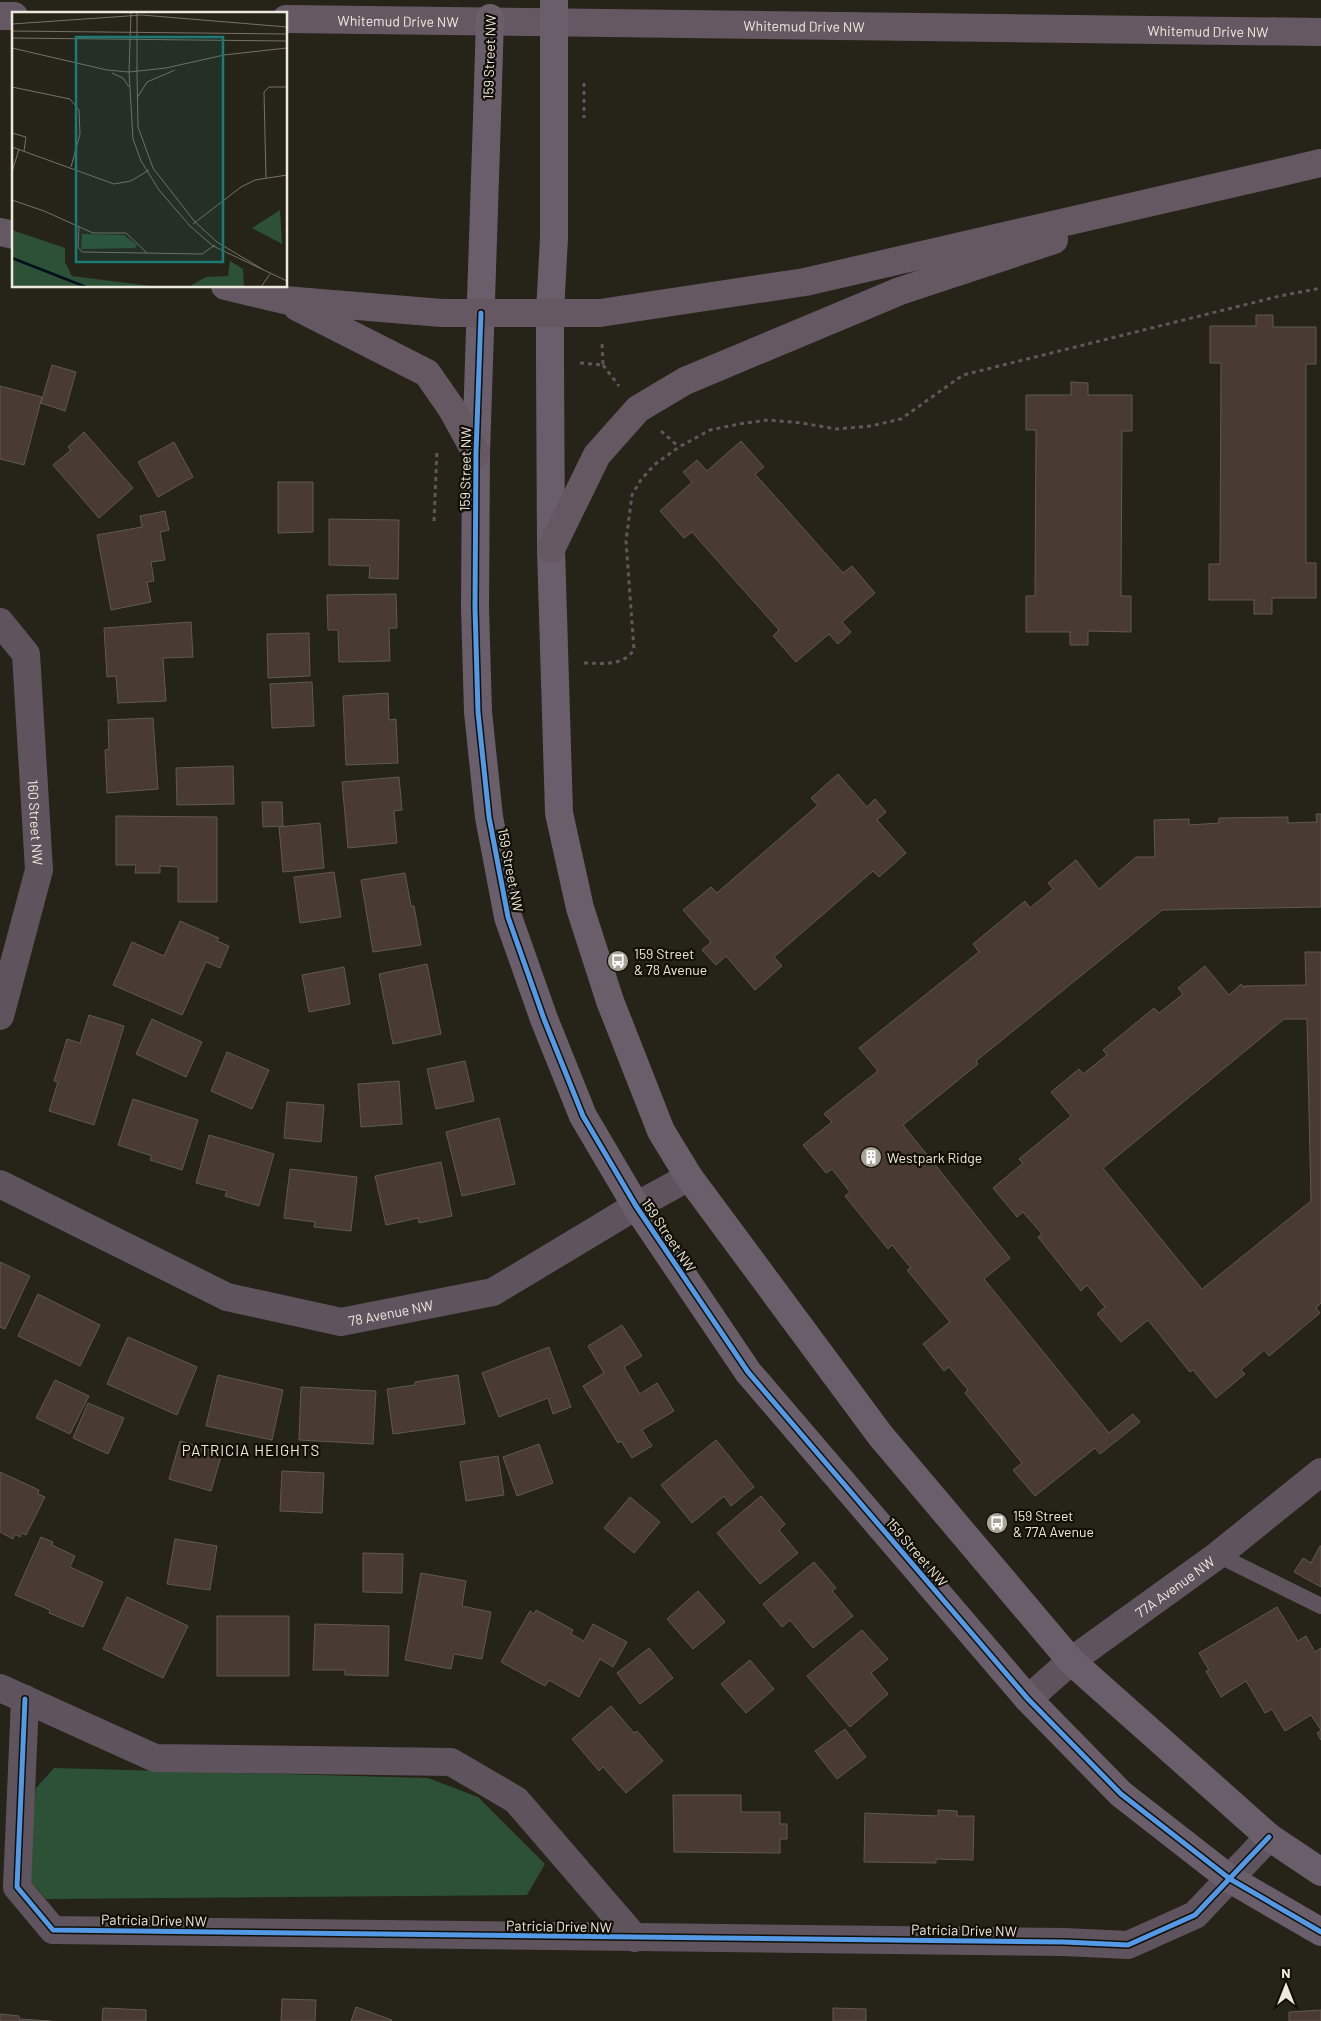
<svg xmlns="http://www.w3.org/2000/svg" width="1321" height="2021" font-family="Barlow,sans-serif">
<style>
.green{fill:#2d5137}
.building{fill:#493a33;stroke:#605954;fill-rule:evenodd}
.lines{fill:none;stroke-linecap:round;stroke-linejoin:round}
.path{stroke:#5f575a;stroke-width:3;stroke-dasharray:4 4;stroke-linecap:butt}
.lane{stroke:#5f545e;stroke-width:16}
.street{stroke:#5f545e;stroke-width:28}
.secondary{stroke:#6b5e6b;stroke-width:28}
.highway{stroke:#665862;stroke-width:28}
.path-bridge{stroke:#5f575a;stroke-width:3;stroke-dasharray:4 4;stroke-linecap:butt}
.secondary-bridge{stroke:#6b5e6b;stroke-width:28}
.cycleway-casing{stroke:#120f07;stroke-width:8}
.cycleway{stroke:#5399e6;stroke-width:5}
.labels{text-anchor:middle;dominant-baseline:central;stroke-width:4.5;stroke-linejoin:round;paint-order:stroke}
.street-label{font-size:14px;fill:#eee9dd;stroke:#120f07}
.poi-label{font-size:14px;fill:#eee9dd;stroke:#120f07;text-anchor:start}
.neighbourhood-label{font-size:15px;letter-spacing:1px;fill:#eee9dd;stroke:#120f07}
.inset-river{fill:none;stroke:#030f1a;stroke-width:2.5}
.inset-road{fill:none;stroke:#767267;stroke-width:1}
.view{fill:#1a7c74;fill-opacity:0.15;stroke:#1a7c74;stroke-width:2.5}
.inset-edge{fill:none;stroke:#eee9dd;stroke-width:2.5}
</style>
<rect width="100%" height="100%" fill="#262319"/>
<path class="green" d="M54 1768 428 1778 478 1797 545 1864 527 1895 46 1899 26 1876 36 1788Z"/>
<path class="building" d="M1256 315H1273V327H1316V364H1306V563H1316V598H1272V614H1254V600H1209V564H1220L1221 363H1210V326H1256Z
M52 365 76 372 65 411 41 403Z
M1071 382 1088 383V395H1132V431H1122L1121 596H1131V632L1088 631V645H1070V632H1026V596H1035L1036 430H1026V395H1071Z
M0 386 42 397 24 465 0 459Z
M84 432 133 488 99 518 53 465 71 450 68 447Z
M741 441 764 467 755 474 843 573 852 566 875 593 842 622 851 632 838 644 829 634 796 662 773 636 779 630 692 532 684 538 660 511 692 482 683 472 697 460 707 471Z
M174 442 193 477 158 497 138 462Z
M278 482H313V532L278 533Z
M165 511 169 530 160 532 165 560 151 562 154 581 147 582 151 602 111 610 97 535 142 527 140 516Z
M329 519 399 520 398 579 369 578 370 566 329 565Z
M396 594 397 628H389L390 661 339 662 338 630H328L327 595Z
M191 622 193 657 163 658 166 701 118 703 116 676 107 677 104 628Z
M309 633 310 676 268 678 267 634Z
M312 682 314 726 272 728 270 684Z
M388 693 389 720 396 719 398 763 346 765 343 696Z
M153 718 158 789 107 793 105 750 109 749 108 720Z
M233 766 234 804 177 805 176 768Z
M838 774 867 807 875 799 886 812 877 820 906 853 879 877 873 871 774 957 782 966 755 990 726 956 716 965 702 950 711 942 683 910 711 887 717 893 818 805 811 798Z
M399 777 402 810 394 811 397 843 348 848 342 782Z
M262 802H282L283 826 263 827Z
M1316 814H1321V907L1162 910 976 1061 978 1064 903 1125 1010 1258 984 1279 1109 1433 1133 1414 1140 1422 1100 1454 1095 1448 1035 1496 1013 1470 1022 1463 965 1393 968 1390 949 1367 944 1371 923 1344 950 1322 907 1270 911 1268 892 1245 888 1249 845 1196 850 1192 832 1169 826 1173 803 1145 832 1122 824 1114 878 1071 859 1048 979 952 973 944 1025 901 1030 908 1053 889 1048 883 1076 860 1099 889 1136 857H1155L1154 820 1189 819V825L1219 823V818L1288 817V823L1317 822Z
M116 816 217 817V902H178V867L160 866V873H135L136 865H116Z
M320 823 324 868 283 872 279 827Z
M334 872 341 917 300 923 294 877Z
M405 873 411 906H414L421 945 373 952 361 880Z
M180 921 219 938 217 941 229 946 220 968 206 962 182 1015 113 985 132 942 164 956Z
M1305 952H1321V1303L1316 1308 1320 1313 1269 1356 1264 1350 1241 1370 1245 1374 1216 1398 1193 1370 1190 1372 1148 1320 1121 1342 1097 1314 1105 1307 1087 1285 1081 1291 1038 1237 1042 1234 1023 1212 1017 1217 993 1188 1023 1163 1019 1159 1071 1116 1051 1092 1079 1069 1083 1074 1107 1055 1103 1050 1154 1008 1159 1013 1183 994 1178 988 1205 966 1229 995 1241 984 1244 988V986L1306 985ZM1284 1019H1307L1311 1201 1202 1289 1103 1168Z
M427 964 441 1034 393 1044 379 974Z
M344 967 350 1004 309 1012 302 975Z
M89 1015 124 1026 94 1125 49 1111 58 1082 54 1081 67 1039 80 1043Z
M152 1019 202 1042 186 1077 136 1054Z
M227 1052 269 1070 252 1109 211 1091Z
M465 1061 474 1101 436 1109 427 1069Z
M399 1081 402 1124 361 1127 358 1084Z
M133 1099 198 1120 182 1170 150 1160 152 1156 118 1145Z
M287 1102 324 1105 321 1142 284 1138Z
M499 1118 515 1184 462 1196 446 1132Z
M209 1135 274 1154 259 1206 225 1196 227 1191 196 1183Z
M441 1162 452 1216 419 1223 418 1218 386 1225 375 1176Z
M290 1169 357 1177 351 1231 314 1227 315 1222 284 1218Z
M0 1262 30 1276 5 1329 0 1327Z
M38 1294 100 1325 80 1366 18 1336Z
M622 1325 642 1356 624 1367 640 1394 657 1383 674 1411 642 1430 652 1446 632 1458 621 1441 618 1443 583 1386 604 1373 588 1346Z
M128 1337 197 1367 177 1415 107 1384Z
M549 1347 571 1407 553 1414 548 1398 499 1417 482 1373Z
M218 1375 283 1390 272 1440 206 1426Z
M458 1375 465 1424 393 1434 387 1389 415 1385V1382Z
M55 1380 89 1396 70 1434 36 1418Z
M301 1387 376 1391 373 1444 299 1440Z
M88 1403 124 1418 108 1454 73 1438Z
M716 1440 754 1487 731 1506 724 1496 692 1523 661 1485Z
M180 1441 222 1453 211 1491 169 1479Z
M539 1444 553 1483 517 1496 503 1457Z
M498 1456 504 1495 466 1501 460 1462Z
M282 1471 324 1473 322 1513 280 1511Z
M0 1472 39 1490 38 1494 45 1497 26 1535 22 1533 20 1537 15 1534 13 1539 0 1532Z
M761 1496 785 1524 779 1530 798 1553 760 1584 717 1533Z
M630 1497 660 1522 634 1553 604 1528Z
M41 1537 53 1542 52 1545 75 1556 70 1567 103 1582 83 1627 49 1613 50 1610 15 1595Z
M175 1539 217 1546 210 1590 167 1584Z
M1320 1546H1321V1587L1294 1572 1303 1558 1311 1563Z
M363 1553 403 1554 402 1593 363 1592Z
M814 1562 836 1588 832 1591 853 1616 813 1648 790 1620 782 1627 763 1604Z
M421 1573 466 1581 462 1606 491 1612 482 1659 454 1654 451 1669 405 1660Z
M698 1591 725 1622 693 1649 667 1619Z
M127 1597 188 1626 163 1678 103 1649Z
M1277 1607 1298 1641 1306 1636 1315 1652 1321 1648V1740L1317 1733 1321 1730 1311 1715 1285 1731 1272 1709 1265 1713 1246 1681 1221 1697 1206 1671 1209 1670 1199 1653Z
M536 1610 573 1630 571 1634 584 1641 593 1624 627 1642 613 1667 600 1659 579 1697 549 1680 545 1686 501 1662 530 1611 534 1614Z
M217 1616H289V1676H217Z
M315 1624 389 1626 388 1676 345 1675V1670H313Z
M862 1630 888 1659 871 1673 888 1694 850 1727 807 1676Z
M649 1648 673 1678 640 1704 617 1673Z
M750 1660 774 1689 746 1713 721 1684Z
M611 1706 634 1733 637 1731 663 1761 626 1793 603 1767 599 1771 572 1739Z
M845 1729 866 1757 837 1779 815 1751Z
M673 1795H741V1812H780V1824H787V1839H780V1853L674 1852Z
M938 1810 957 1811V1816H974L973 1860 936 1859V1863L864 1862 865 1813 938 1816Z
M282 1999 316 2000 315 2021H281Z
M356 2007 392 2020 391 2021H351Z
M103 2008 146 2010V2021H102Z
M833 2008 866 2009V2021H833Z
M1321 2010V2021H1289V2012Z
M0 2014 19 2016V2019L51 2021H0Z"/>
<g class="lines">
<path class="path" d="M580 363 603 365 602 344
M603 365 619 386
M661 431 679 447
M434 521 437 449
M584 663C604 663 621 667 634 650L626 541 632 495 640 481 654 465 679 447 710 430 739 424 768 420 802 423 836 429 871 426 901 419 963 375 1280 296 1321 288"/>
<path class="lane" d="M1218 1555 1321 1606"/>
<g class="street">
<path id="s1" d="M0 622 26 654 39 870 0 1016"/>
<path id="s2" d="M0 1184 227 1297 341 1322 493 1292 636 1206 689 1177"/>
<path d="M0 1688 155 1758 451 1762 516 1800 635 1938"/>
<path d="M25 1699 17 1887 53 1930 1064 1942 1128 1945 1195 1915 1269 1837"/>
<path id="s3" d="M1028 1699 1071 1661 1218 1555 1321 1472"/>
</g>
<path class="secondary" d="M554 72V238L550 312V360L551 549 559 813 580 908 610 1001 661 1131 689 1177 880 1435 1071 1661 1269 1837 1321 1872
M487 117 476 453 475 608 478 712 489 817 508 917 544 1019 583 1116 636 1206 748 1372 1028 1699 1121 1794 1230 1879 1321 1932"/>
<g class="highway">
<path d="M0 16H14"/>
<path id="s4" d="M286 19 1321 32"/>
<path d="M0 232 14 235"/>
<path d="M225 286 284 300 442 313H600L805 282 1321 163"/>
<path d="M297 307 427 373 452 409 476 453"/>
<path d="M551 549 597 455 638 409 685 381 900 291 1054 240"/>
</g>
<path class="path-bridge" d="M584 83V118"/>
<path class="secondary-bridge" d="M554 0V72
M487 117 490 18"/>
<g class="cycleway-casing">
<path id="cycleway" d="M481 313 476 453 475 608 478 712 489 817 508 917 544 1019 583 1116 636 1206 748 1372 1028 1699 1121 1794 1230 1879 1321 1932
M25 1699 17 1887 53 1930 1064 1942 1128 1945 1195 1915 1269 1837"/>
</g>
<use href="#cycleway" class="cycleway"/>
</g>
<defs>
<g id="bus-disc" transform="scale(1.125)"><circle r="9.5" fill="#a8a498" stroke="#120f07"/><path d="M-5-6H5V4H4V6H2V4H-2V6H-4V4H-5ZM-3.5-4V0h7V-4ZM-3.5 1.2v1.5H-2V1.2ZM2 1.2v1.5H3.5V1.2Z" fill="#fff"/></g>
<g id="building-disc" transform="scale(1.125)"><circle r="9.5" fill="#a8a498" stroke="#120f07"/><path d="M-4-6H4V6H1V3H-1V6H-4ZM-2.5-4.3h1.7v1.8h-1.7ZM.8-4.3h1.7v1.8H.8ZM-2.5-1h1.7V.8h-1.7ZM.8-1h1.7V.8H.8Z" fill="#fff"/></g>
</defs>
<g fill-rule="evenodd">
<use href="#bus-disc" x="618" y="961"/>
<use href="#building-disc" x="871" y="1157"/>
<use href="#bus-disc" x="997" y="1523"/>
</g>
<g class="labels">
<g class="street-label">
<text stroke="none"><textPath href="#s4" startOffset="112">Whitemud Drive NW</textPath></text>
<text stroke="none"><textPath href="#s4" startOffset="518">Whitemud Drive NW</textPath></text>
<text stroke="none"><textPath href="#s4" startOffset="922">Whitemud Drive NW</textPath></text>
<text transform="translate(489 57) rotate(-88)">159 Street NW</text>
<text transform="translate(465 469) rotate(-89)">159 Street NW</text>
<text stroke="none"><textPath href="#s1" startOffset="210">160 Street NW</textPath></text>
<text transform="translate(511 870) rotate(79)">159 Street NW</text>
<text transform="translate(669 1235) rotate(56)">159 Street NW</text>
<text stroke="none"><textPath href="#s2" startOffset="421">78 Avenue NW</textPath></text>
<text transform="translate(917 1552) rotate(49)">159 Street NW</text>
<text stroke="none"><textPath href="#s3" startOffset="185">77A Avenue NW</textPath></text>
<text transform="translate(154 1920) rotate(1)">Patricia Drive NW</text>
<text transform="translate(559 1926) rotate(1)">Patricia Drive NW</text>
<text transform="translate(964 1930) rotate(1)">Patricia Drive NW</text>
</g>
<g class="poi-label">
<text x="634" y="953">159 Street<tspan x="634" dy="16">&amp; 78 Avenue</tspan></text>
<text x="887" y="1157">Westpark Ridge</text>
<text x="1013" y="1515">159 Street<tspan x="1013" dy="16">&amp; 77A Avenue</tspan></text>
</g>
<g class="neighbourhood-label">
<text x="251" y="1450">PATRICIA HEIGHTS</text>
</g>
</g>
<g transform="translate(12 12)">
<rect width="275" height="275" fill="#262319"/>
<path d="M268 198 270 232 240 216ZM0 218 53 236V250L60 264 139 274H178L194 265 216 264 218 249 231 257 232 275H0ZM70 222 112 223 125 233 123 236 69 237Z" fill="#2d5137"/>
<path class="inset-river" d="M0 246 74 275"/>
<path class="inset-road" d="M0 12 130 3 275 15M0 19 275 22M0 26 275 29M0 36 95 58 117 60 154 56 212 43 275 36M117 60 121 127 129 149 147 178 178 214 201 234 275 269M117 60 119 0M125 60 126 115 141 156 183 210 205 230 250 257M125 60V0M100 61 111 66 117 75M0 75 58 87 67 98 68 122 59 155M125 86 135 70 163 58M0 121 14 125 12 139M0 135 102 172 119 169 137 158M0 160 7 137M254 166 252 80 257 75H275M0 188 32 199 81 221H114L135 241M181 212 229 175 243 168 275 163M67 214 66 235 70 240 190 242 203 233M249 275 258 262"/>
<path class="view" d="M64 25H211V250H64Z"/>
<rect width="275" height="275" class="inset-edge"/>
</g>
<g transform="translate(1286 1986)" stroke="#120f07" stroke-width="4" paint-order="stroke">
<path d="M0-4L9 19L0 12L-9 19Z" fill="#eee9dd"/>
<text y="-8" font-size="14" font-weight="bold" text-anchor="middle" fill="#eee9dd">N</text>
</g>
</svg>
